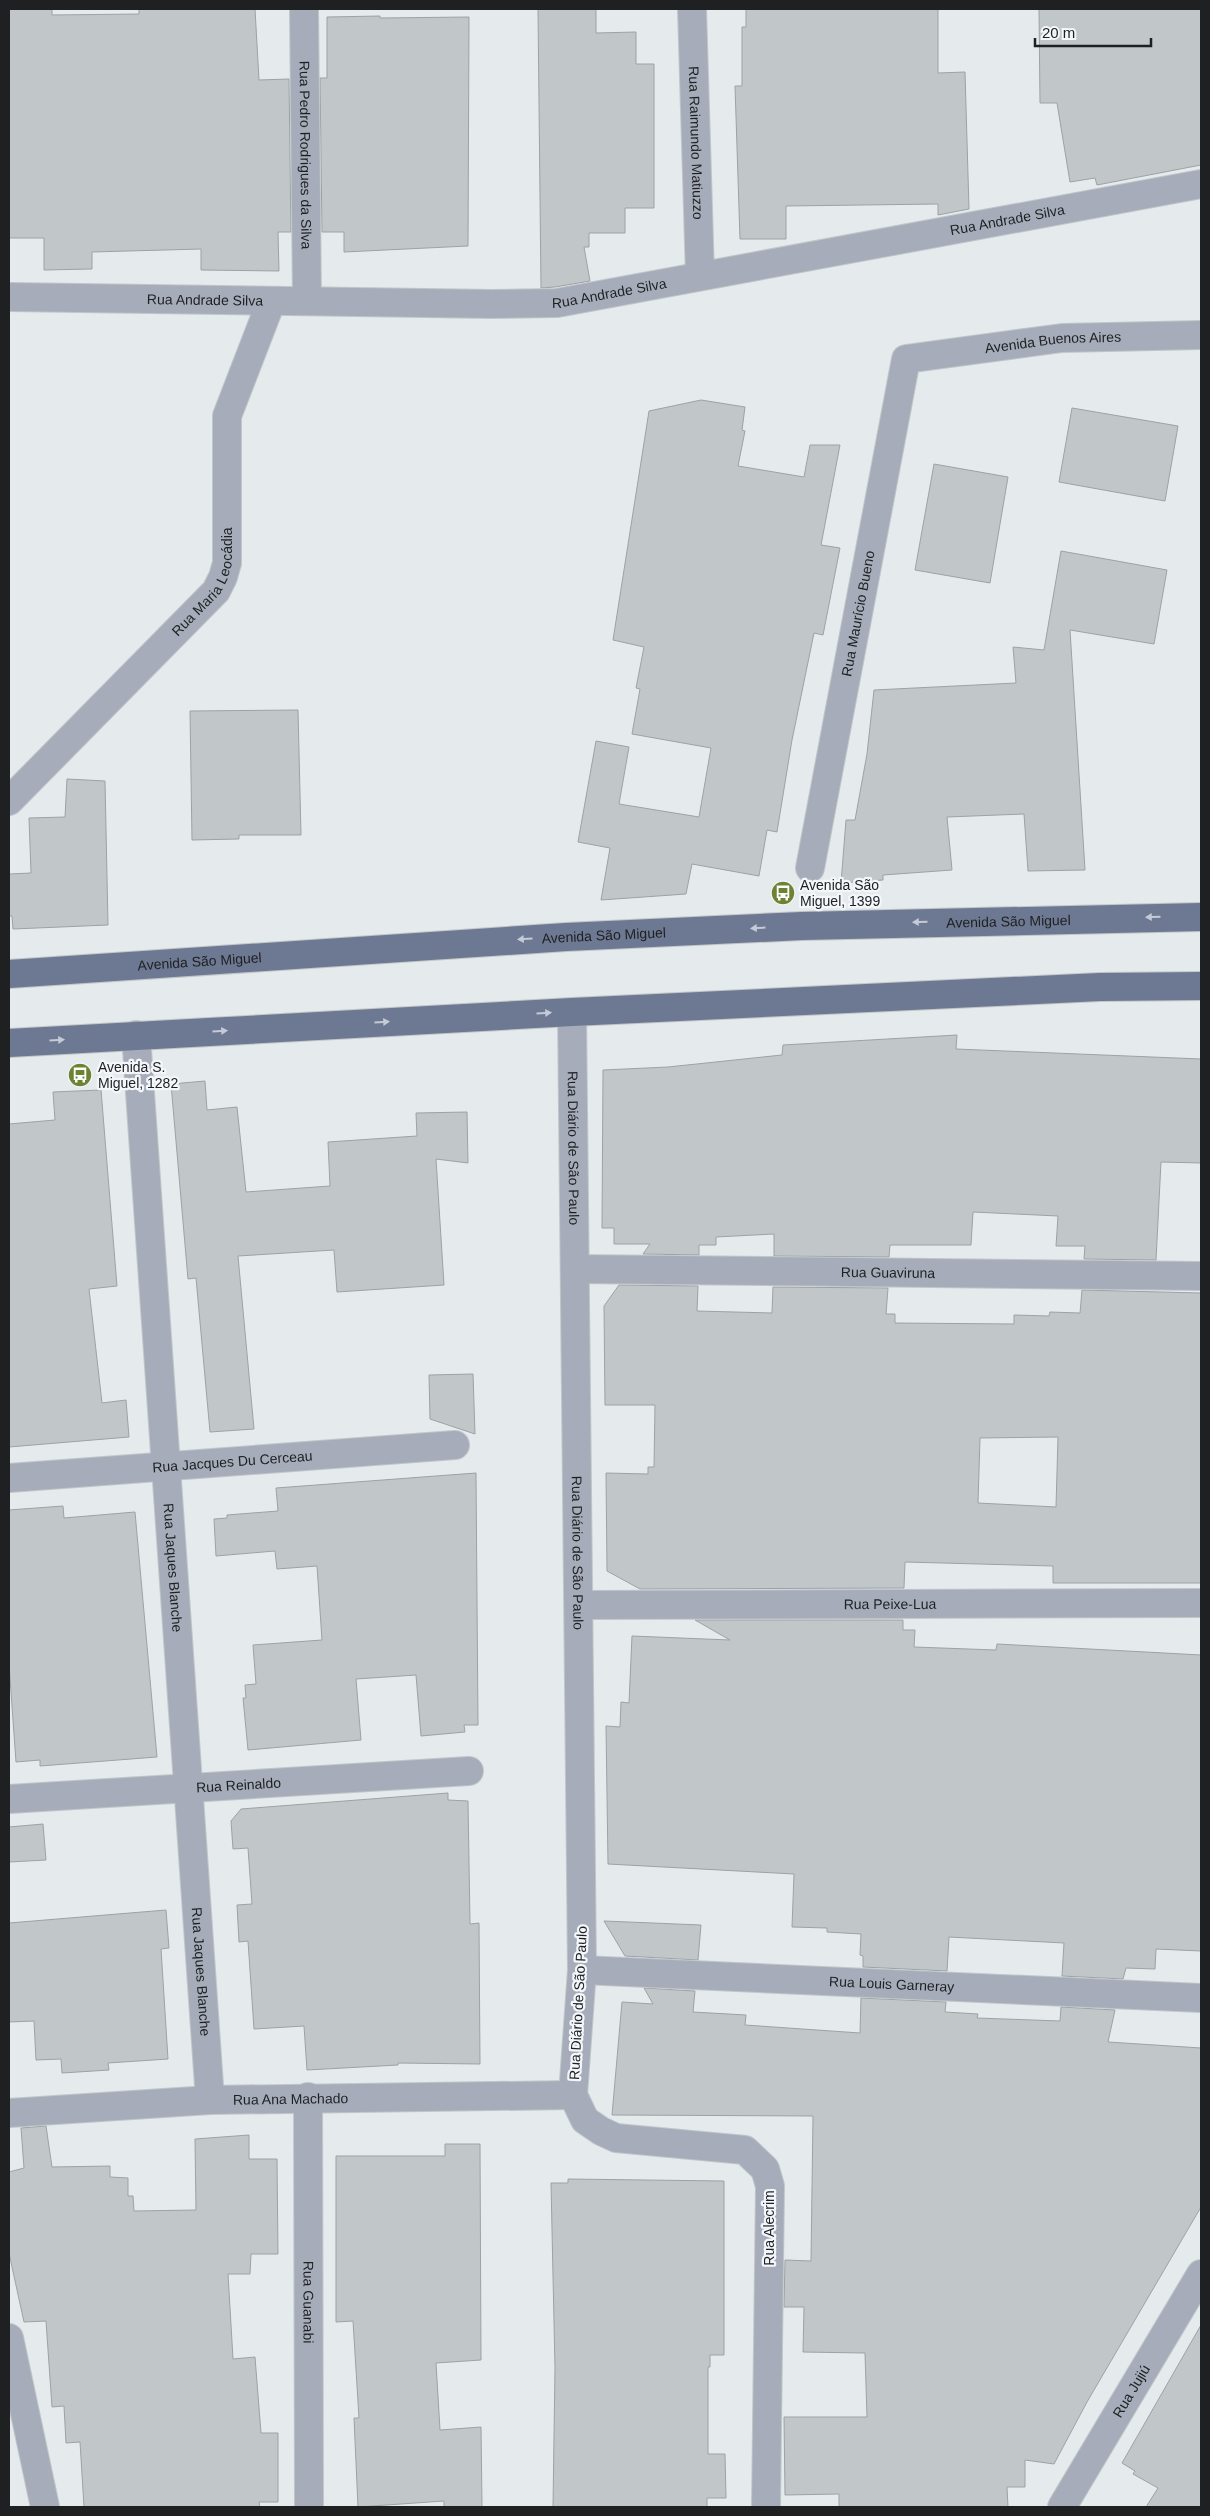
<svg xmlns="http://www.w3.org/2000/svg" width="1210" height="2516" font-family="Helvetica,sans-serif">
<style>
.building{fill:#c1c7c9;stroke:#9da2a4;fill-rule:evenodd}
.lines{fill:none;stroke-linecap:round;stroke-linejoin:round}
.minor-casing{stroke:#c1c6c8;stroke-width:30}
.major-casing{stroke:#c1c6c8;stroke-width:30}
.minor{stroke:#a6acba;stroke-width:28}
.major{stroke:#6d7892;stroke-width:28}
.oneway{fill:#c4cbd6}
.labels{text-anchor:middle;dominant-baseline:central;stroke-width:4.5;stroke-linejoin:round;paint-order:stroke}
.street-label{font-size:14px;fill:#1e2021;stroke:#f3f7fb}
.poi-label{font-size:14px;fill:#1e2021;stroke:#f3f7fb;text-anchor:start}
</style>
<rect width="100%" height="100%" fill="#e5eaed"/>
<path class="building" d="M9 9H52V15L139 14V9H255L259 80 289 79 291 232H278L279 271 201 270V249L92 252V269L44 270V238H9Z
M538 9H596V33L636 32V64H654V208H625V233H589V247H584L590 281 555 287 541 288Z
M746 9H938V73L965 72 969 209 938 215V204L786 206V239H740L735 86H742V27H746Z
M1039 9H1201V165L1097 185 1095 178 1070 182 1057 103H1040Z
M380 16V18L469 17 468 246 344 252V232H322L320 78H327V17Z
M701 400 745 407 742 430 745 431 738 466 804 477 810 445H840L821 545 840 548 823 635 814 633 792 740 777 832 767 830 759 876 692 864 686 894 601 900 610 848 578 842 596 741 629 747 619 804 699 817 711 748 632 734 640 689 636 688 644 647 613 640 649 411Z
M1072 408 1178 426 1165 501 1059 482Z
M934 464 1008 477 990 583 915 570Z
M1061 551 1167 570 1154 644 1070 630 1085 870 1028 871 1024 814 947 817 952 870 883 875V880L841 883 846 820H855L867 754 874 690 1016 683 1013 647 1044 650Z
M298 710 301 835H239V839L192 840 190 711Z
M67 779 105 781 108 925 13 929 12 916H9V874L31 873 29 818 65 817Z
M957 1035 956 1049 1201 1059V1163L1161 1162 1156 1260 1084 1259 1085 1246H1056L1058 1216 973 1212 971 1245H890L889 1257 774 1256V1234L716 1237V1245H699V1255L643 1254 650 1244H614V1228H602L603 1070 668 1067 782 1055 783 1045Z
M205 1081 207 1110 237 1107 246 1192 330 1186 328 1142 417 1136 416 1113 467 1112 468 1163 436 1159 444 1285 337 1292 334 1250 238 1256 254 1429 210 1432 196 1278 188 1279 171 1084Z
M101 1090 117 1286 89 1289 102 1403 126 1400 129 1437 9 1447V1124L55 1120 53 1092Z
M619 1285 698 1286 697 1311 772 1313 773 1287 888 1288 886 1314H895V1323L1014 1324V1315L1049 1316 1050 1312 1080 1313 1082 1290 1201 1293V1583H1053V1566L905 1562 904 1588 640 1589 607 1571 606 1473 648 1474V1467H654L655 1405H605L604 1306ZM1058 1437 1056 1507 978 1503 980 1438Z
M473 1374 475 1434 430 1419 429 1375Z
M476 1473 478 1725H464L465 1732 421 1736 416 1675 356 1679 361 1740 248 1750 243 1698H246L245 1685 256 1684 253 1645 322 1640 317 1566 277 1569 275 1551 216 1556 214 1519 227 1518V1515L278 1511 276 1488Z
M63 1506 64 1518 135 1512 157 1757 40 1766V1760L16 1762 9 1664V1510Z
M695 1620H903V1630H915L914 1647 996 1650 997 1644 1201 1655V1951L1156 1949 1155 1969 1126 1968 1123 1979 1062 1976 1064 1943 949 1937 947 1971 863 1967V1956L860 1955 861 1934 827 1932V1928L792 1927 794 1874 608 1864 606 1726 620 1727 621 1702 629 1703 632 1636 730 1640Z
M448 1793V1800L468 1801 470 1924 479 1923 480 2064 398 2063V2065L307 2070 304 2026 254 2029 248 1941 239 1942 237 1905 252 1904 248 1848 233 1849 231 1821 241 1809Z
M43 1824 46 1860 9 1862V1827Z
M166 1910 169 1948 161 1949 168 2059 108 2063 109 2070 62 2073 61 2059 36 2060 34 2021 9 2022V1923Z
M604 1921 701 1925 698 1960 625 1956Z
M644 1988 695 1991 693 2012 746 2015 745 2025 860 2033 861 1998 946 2002 945 2012 978 2014 977 2018 1060 2021 1061 2007 1115 2010 1108 2042 1201 2048V2207L1087 2402 1054 2464 1025 2460V2487H1007L1008 2507H839V2494L785 2495 784 2417H867L865 2353 803 2352 804 2307H784L785 2260 811 2261 813 2116 612 2115 622 2002 653 2004Z
M46 2126 52 2167 110 2166V2177L128 2178V2196H133L134 2211 196 2210 195 2139 249 2135V2159H277L278 2254H251L250 2274H228L233 2359 255 2357 261 2433H278V2502H259L260 2507H84L80 2442 66 2443 64 2406 52 2407 46 2321 24 2322 9 2253V2172L24 2168 21 2128Z
M445 2144H480L481 2360 436 2363 440 2430 481 2427 482 2507H444V2501L358 2507 354 2418H359L353 2321 336 2322V2156H445Z
M568 2179 724 2181V2355H710V2367H708V2454H725L726 2498H707V2507H553L555 2368 551 2183H568Z
M1201 2325V2507H1146L1158 2488 1133 2474 1135 2471 1122 2463Z"/>
<g class="lines">
<g class="minor-casing">
<g id="minor">
<path id="s1" d="M304 9 307 301"/>
<path id="s2" d="M692 9 700 276"/>
<path id="s3" d="M9 297 492 304 557 303 1201 184"/>
<path id="s4" d="M9 801 216 591 223 577 227 563V416L271 302"/>
<path id="s5" d="M810 868 906 359 1062 338 1201 335"/>
<path id="s6" d="M572 1012 582 1970 573 2095 585 2120 601 2131 616 2138 745 2150 765 2169 770 2186 766 2507"/>
<path id="s7" d="M136 1035 210 2100"/>
<path id="s8" d="M576 1269 1201 1276"/>
<path id="s9" d="M9 1478 455 1445"/>
<path id="s10" d="M580 1605 1201 1603"/>
<path id="s11" d="M9 1799 469 1771"/>
<path id="s12" d="M582 1970 1201 1998"/>
<path id="s13" d="M308 2097 309 2507"/>
<path id="s14" d="M9 2113 210 2100 573 2095"/>
<path d="M9 2338 45 2507"/>
<path id="s15" d="M1062 2507 1201 2274"/>
</g>
</g>
<g class="major-casing">
<g id="major">
<path id="s16" d="M9 974 566 937 802 926 1201 917"/>
<path d="M9 1043 572 1012 1100 987 1201 986"/>
</g>
</g>
<use href="#minor" class="minor"/>
<use href="#major" class="major"/>
</g>
<defs><path id="oneway-solid" d="M-6-.8H1V-3.2L6.5 0L1 3.2V.8H-6Z" transform="scale(1.25)"/></defs>
<g class="oneway">
<use href="#oneway-solid" transform="translate(1153 917) rotate(179)"/>
<use href="#oneway-solid" transform="translate(920 922) rotate(179)"/>
<use href="#oneway-solid" transform="translate(758 928) rotate(177)"/>
<use href="#oneway-solid" transform="translate(525 939) rotate(176)"/>
<use href="#oneway-solid" transform="translate(544 1013) rotate(-3)"/>
<use href="#oneway-solid" transform="translate(382 1022) rotate(-3)"/>
<use href="#oneway-solid" transform="translate(220 1031) rotate(-3)"/>
<use href="#oneway-solid" transform="translate(57 1040) rotate(-3)"/>
</g>
<defs>
<g id="bus-disc" transform="scale(1.25)"><circle r="9.5" fill="#6e8233" stroke="#f3f7fb"/><path d="M-5-6H5V4H4V6H2V4H-2V6H-4V4H-5ZM-3.5-4V0h7V-4ZM-3.5 1.2v1.5H-2V1.2ZM2 1.2v1.5H3.5V1.2Z" fill="#fff"/></g>
</defs>
<g fill-rule="evenodd">
<use href="#bus-disc" x="783" y="893"/>
<use href="#bus-disc" x="80" y="1075"/>
</g>
<g class="labels">
<g class="street-label">
<text stroke="none"><textPath href="#s2" startOffset="134">Rua Raimundo Matiuzzo</textPath></text>
<text stroke="none"><textPath href="#s1" startOffset="146">Rua Pedro Rodrigues da Silva</textPath></text>
<text stroke="none"><textPath href="#s3" startOffset="1006">Rua Andrade Silva</textPath></text>
<text stroke="none"><textPath href="#s3" startOffset="601">Rua Andrade Silva</textPath></text>
<text stroke="none"><textPath href="#s3" startOffset="196">Rua Andrade Silva</textPath></text>
<text stroke="none"><textPath href="#s5" startOffset="666">Avenida Buenos Aires</textPath></text>
<text stroke="none"><textPath href="#s4" startOffset="298">Rua Maria Leocádia</textPath></text>
<text stroke="none"><textPath href="#s5" startOffset="259">Rua Maurício Bueno</textPath></text>
<text stroke="none"><textPath href="#s16" startOffset="1001">Avenida São Miguel</textPath></text>
<text stroke="none"><textPath href="#s16" startOffset="596">Avenida São Miguel</textPath></text>
<text stroke="none"><textPath href="#s16" startOffset="191">Avenida São Miguel</textPath></text>
<text stroke="none"><textPath href="#s6" startOffset="136">Rua Diário de São Paulo</textPath></text>
<text stroke="none"><textPath href="#s8" startOffset="312">Rua Guaviruna</textPath></text>
<text stroke="none"><textPath href="#s9" startOffset="224">Rua Jacques Du Cerceau</textPath></text>
<text stroke="none"><textPath href="#s6" startOffset="541">Rua Diário de São Paulo</textPath></text>
<text stroke="none"><textPath href="#s7" startOffset="534">Rua Jaques Blanche</textPath></text>
<text stroke="none"><textPath href="#s10" startOffset="310">Rua Peixe-Lua</textPath></text>
<text stroke="none"><textPath href="#s11" startOffset="230">Rua Reinaldo</textPath></text>
<text stroke="none"><textPath href="#s7" startOffset="939">Rua Jaques Blanche</textPath></text>
<text stroke="none"><textPath href="#s12" startOffset="310">Rua Louis Garneray</textPath></text>
<text transform="translate(578 2003) rotate(-87)">Rua Diário de São Paulo</text>
<text stroke="none"><textPath href="#s14" startOffset="282">Rua Ana Machado</textPath></text>
<text transform="translate(769 2228) rotate(-90)">Rua Alecrim</text>
<text stroke="none"><textPath href="#s13" startOffset="205">Rua Guanabi</textPath></text>
<text stroke="none"><textPath href="#s15" startOffset="135">Rua Jujiú</textPath></text>
</g>
<g class="poi-label">
<text x="800" y="885">Avenida São<tspan x="800" dy="16">Miguel, 1399</tspan></text>
<text x="98" y="1067">Avenida S.<tspan x="98" dy="16">Miguel, 1282</tspan></text>
</g>
</g>
<rect width="1210" height="2516" fill="none" stroke="#1e2021" stroke-width="20"/>
<path d="M1035 38v8h116v-8" fill="none" stroke="#1e2021" stroke-width="2.5"/>
<text x="1042" y="38" font-size="15" fill="#1e2021" stroke="#f3f7fb" stroke-width="4" paint-order="stroke">20 m</text>
</svg>
